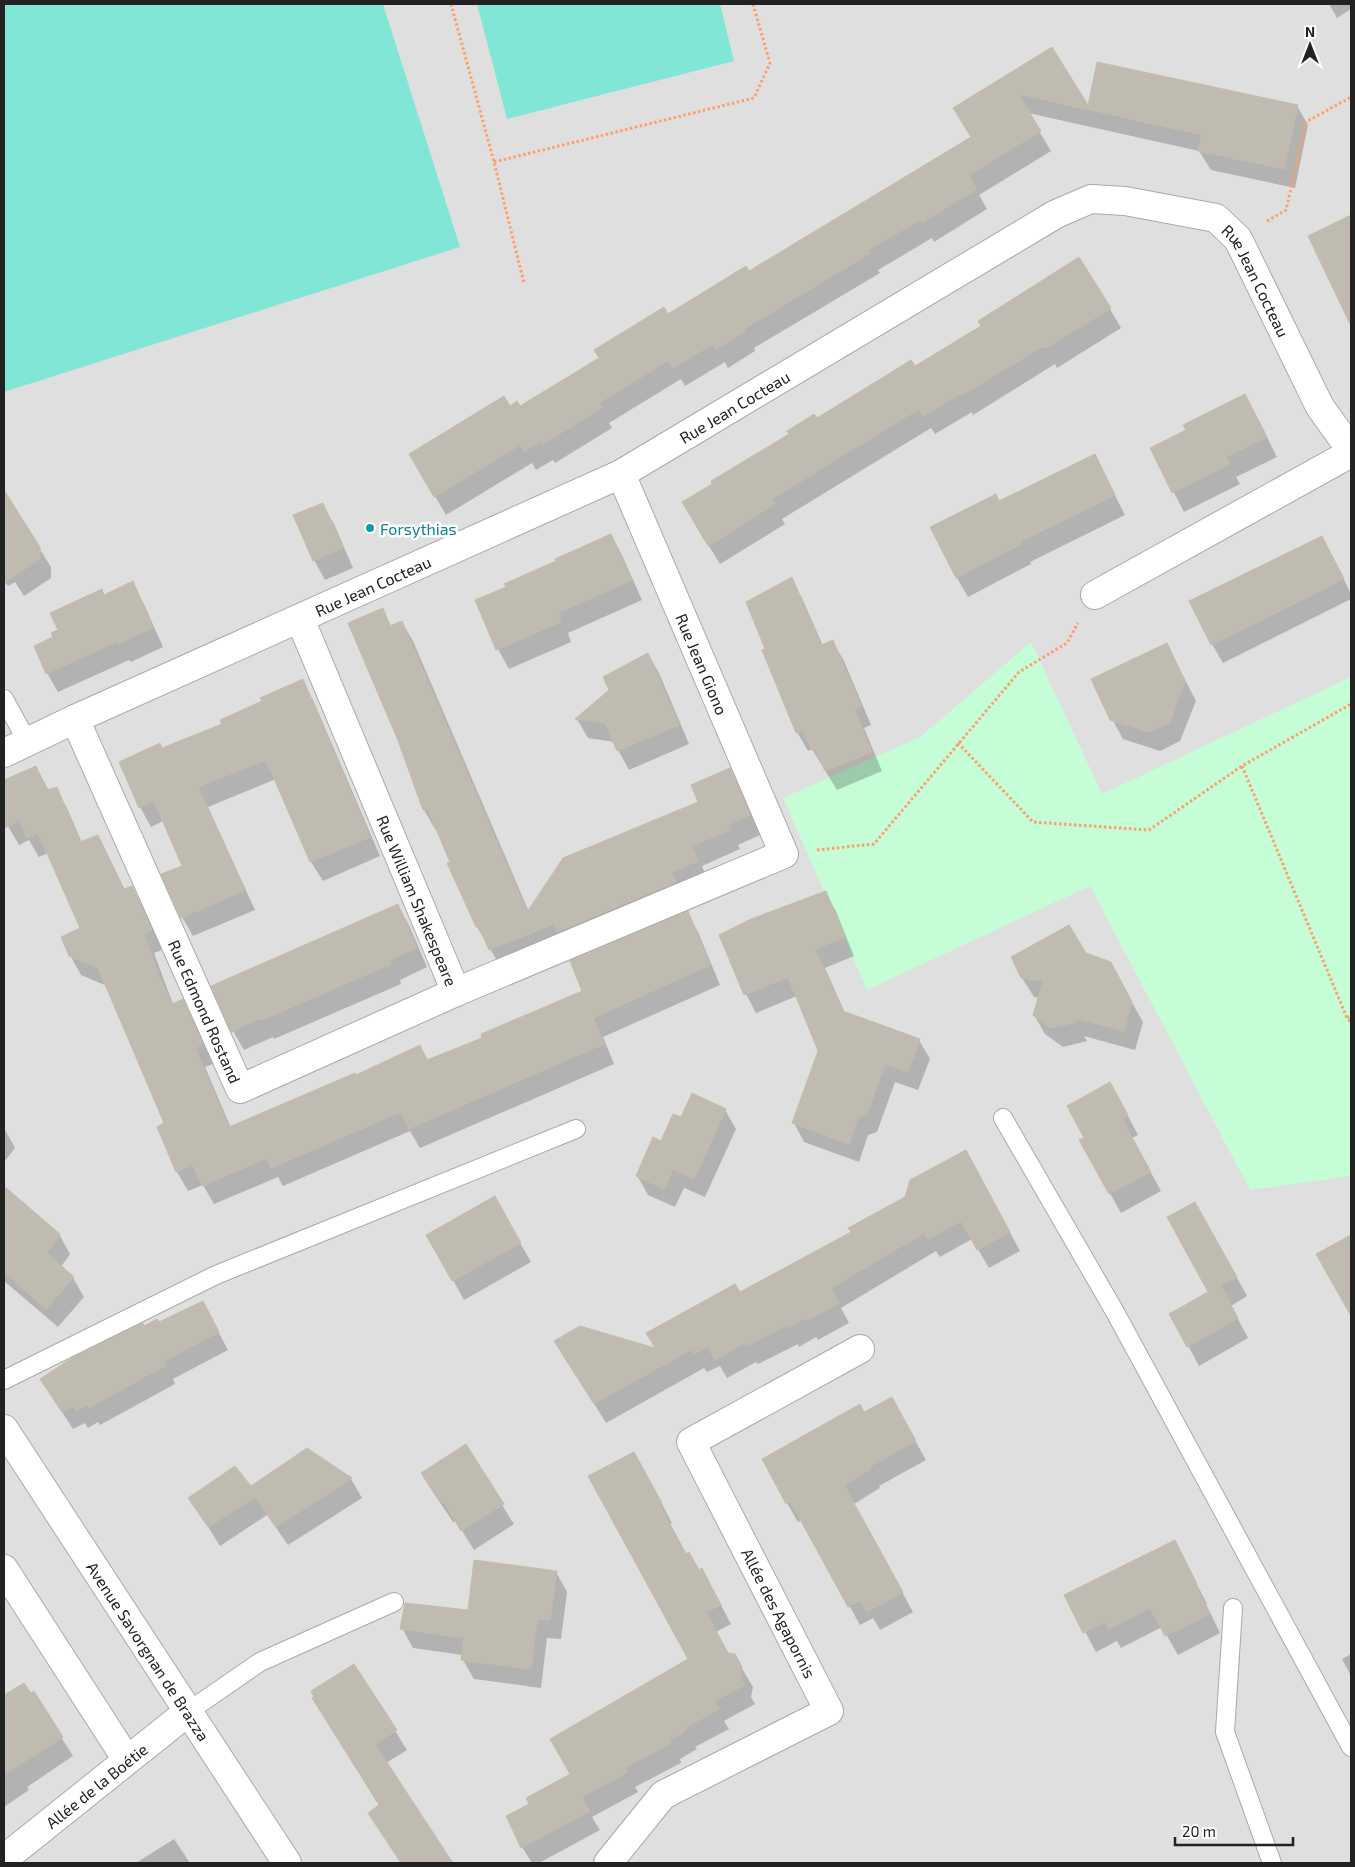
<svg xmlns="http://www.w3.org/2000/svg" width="1355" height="1867" font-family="'Exo 2',sans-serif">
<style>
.residential{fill:#e0dfdf}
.park{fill:#c4fdd6}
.pitch{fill:#82e6d6}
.shadow{fill:#0003}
.building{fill:#c0bbb1;stroke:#c5bca9}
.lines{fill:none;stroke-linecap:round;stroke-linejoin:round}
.service-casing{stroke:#a9a9a9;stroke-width:20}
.minor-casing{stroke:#a9a9a9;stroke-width:30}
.tertiary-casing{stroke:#a9a9a9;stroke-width:30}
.path{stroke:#ff9e6d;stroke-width:3;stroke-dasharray:2.5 2.5;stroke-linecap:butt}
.service{stroke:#fff;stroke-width:18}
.minor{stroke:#fff;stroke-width:28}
.tertiary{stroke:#fff;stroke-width:28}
.culture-dot{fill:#0f9aa8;stroke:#fff;stroke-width:2}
.labels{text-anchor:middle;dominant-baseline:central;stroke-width:5;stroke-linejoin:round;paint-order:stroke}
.street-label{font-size:16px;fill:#222;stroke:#fff}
.culture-label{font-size:16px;fill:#0d838f;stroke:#fff;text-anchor:start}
</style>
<rect width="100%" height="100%" fill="#f2f1e8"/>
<path class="residential" d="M4 4H1351V1863H4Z"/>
<path class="park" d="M1031 642 1102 794 1351 677V1176L1250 1190 1090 886 867 990 783 798 920 737Z"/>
<path class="pitch" d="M4 4H383L460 247 4 392Z
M477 4H720L734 61 507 119Z"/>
<path class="shadow" d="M1329 4H1351V9L1337 18Z
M1052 49 1089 108 1297 106 1308 125 1295 188 1211 170 1199 151 1028 113 1051 151 979 195 987 209 934 242 932 238 878 270 880 273 754 348 755 351 728 368 725 362 685 386 681 379 609 423 612 428 555 463 553 460 536 470 532 463 446 515 411 455 509 408H519L668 316 748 272 972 138Z
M1351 216V323L1309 237Z
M1110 309 1121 328 1057 368 1055 364 973 415 972 412 935 434 931 428 782 519 785 524 720 564 694 522 817 419 915 368Z
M1256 415 1277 457 1236 477 1240 484 1184 512 1151 448Z
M1095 456 1125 515 1030 562 1031 564 968 597 957 578 999 502Z
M5 494 51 567V578L24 596 15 582 8 586 4 581V495Z
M322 504 334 524 353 568 325 580 314 560Z
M611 535 622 555 642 600 568 633 571 642 509 669 498 649 477 601 508 588Z
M1333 557 1351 594V599L1223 663 1212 644Z
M791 579 802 598 823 646 833 642 844 661 871 725 864 728 882 771 837 790 812 749 808 751 797 732 766 650Z
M132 583 143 602 163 647 131 662 129 660 58 692 47 673 55 638 102 591 105 596Z
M382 610 392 627 402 622 413 641 529 912 700 803 729 769 741 788 760 835 738 845 740 849 702 866 708 880 502 969 477 927 449 863 451 862 437 828 435 829 424 810 395 730Z
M1167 645 1196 701 1180 741 1160 751 1123 739 1112 719Z
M648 654 659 673 689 744 629 770 614 742 588 738 577 719Z
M302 681 313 700 380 856 323 881 311 862 276 779 208 807 255 910 193 936 182 917 183 867 163 821 151 827 140 807 162 750 224 724Z
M36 767 49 791 56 789 67 808 82 843 97 836 125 890 132 888 143 907 162 950 154 953 170 996 173 1004 182 1001 193 1020 213 1064 205 1067 231 1128 356 1077 420 1046 428 1061 484 1039 583 991 687 913 698 932 720 985 603 1037 614 1064 420 1148 410 1131 283 1186 278 1177 214 1204 203 1185 188 1191 177 1172 158 1127 165 1124 107 986 81 975 70 955 81 929 48 853 39 857 29 840 19 845 8 826 4 814V781Z
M825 893 836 911 854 956 825 968 845 1013 919 1040 930 1059 918 1090 895 1082 877 1132 868 1135 859 1162 804 1142 794 1123 820 1051 797 996 756 1013 746 994Z
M398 906 409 925 427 967 400 980 401 984 274 1039 273 1037 244 1050 233 1031Z
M1085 954 1121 983 1143 1022 1135 1050 1084 1036 1087 1041 1063 1047 1045 1034 1034 1015 1039 998 1034 997 1022 978Z
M1121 1103 1138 1135 1132 1138 1161 1191 1121 1213 1081 1141Z
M725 1110 736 1129 705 1197 684 1188 675 1207 648 1195 637 1175 682 1118Z
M4 1128 15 1148 4 1162Z
M977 1171 1020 1251 989 1268 972 1239 940 1257 936 1251 841 1308 849 1323 818 1340 816 1337 799 1347 798 1344 758 1364 756 1362 727 1378 720 1366 707 1372 704 1368 606 1423 556 1342 657 1351 740 1294Z
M4 1187 59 1234 70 1254 61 1267 73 1278 84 1297 58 1327 4 1281Z
M494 1197 531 1262 464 1300 428 1235Z
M1206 1222 1247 1296 1231 1306 1248 1338 1199 1366 1171 1314 1210 1292Z
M1351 1236V1308L1349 1309 1318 1255Z
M212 1320 228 1350 173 1379 175 1384 100 1425 98 1422 88 1428 85 1423 73 1429 41 1380 144 1328 159 1324Z
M891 1398 926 1460 879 1486 880 1488 854 1504 913 1612 880 1630 873 1618 860 1625 802 1520 798 1522 787 1503 864 1414Z
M465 1446 514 1524 474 1550 456 1521 453 1522 433 1492Z
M307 1449 351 1479 362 1498 288 1545 267 1515 220 1546 190 1498 251 1488Z
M645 1472 672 1523 670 1524 686 1555 712 1588 731 1624 716 1632 728 1655H734L753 1687 751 1697 755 1704 724 1721 729 1729 695 1747 697 1749 680 1759 681 1763 635 1787 638 1792 592 1817 600 1830 539 1863H532L522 1847 531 1804 571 1775 690 1660Z
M1185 1561 1207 1604H1206L1220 1633 1178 1655 1162 1627 1121 1648 1117 1641 1096 1652 1066 1596Z
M556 1572 567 1592 561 1639 547 1638 541 1688 474 1679 463 1660V1655L413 1648 402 1628 469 1611Z
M1351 1654V1676L1342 1659Z
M354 1665 407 1750 386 1763 452 1863H401L381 1832 380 1806Z
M24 1684 30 1694 33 1693 73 1756 27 1787 29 1790 4 1807V1697Z
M174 1839 190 1863H136Z"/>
<path class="building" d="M1052 47 1088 105 1097 62 1298 105 1284 169 1198 151 1202 135 1018 94 1041 131 969 175 977 189 922 223 920 220 868 250 870 253 744 329 745 331 716 349 713 344 673 368 669 360 599 403 602 408 543 444 541 441 524 452 520 445 434 497 409 454 504 396 510 406 517 401 520 406 599 358 594 350 664 307 668 314 746 266 749 271 971 137 953 108Z
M1351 215V326L1308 236Z
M1079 257 1111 308 1045 349 1043 346 961 396 960 394 923 416 919 409 772 499 775 504 708 546 682 502 712 484 711 481 789 434 787 431 814 414 817 418 911 360 915 366 981 326 978 321Z
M1245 394 1267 437 1226 457 1230 464 1172 493 1150 448 1186 430 1183 425Z
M1095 454 1115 495 1020 542 1021 544 956 578 930 527 996 494 999 501Z
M4 490 40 547V559L4 583Z
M323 503 343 548 313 561 293 515Z
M611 534 632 580 558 613 561 622 496 650 475 600 506 587 504 584 556 561 555 559Z
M1322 536 1344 579 1211 645 1189 601Z
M792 577 821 645 833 640 861 706 854 709 872 752 825 771 815 749 811 750 803 729 796 733 762 650 765 649 746 602Z
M133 581 153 628 118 644V641L46 674 34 646 53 637 51 633 58 630 50 613 102 589 104 595Z
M383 608 390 626 402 621 527 912 563 858 698 802 691 785 730 768 750 815 728 825 730 830 692 846 698 861 672 872 676 882 557 932 554 924 489 950 479 926 476 927 447 863 450 862 427 808 423 810 397 738 348 623Z
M1167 643 1185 681 1170 722 1149 732 1110 720 1091 679Z
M648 653 679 725 617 751 605 723 575 719 609 690 603 677Z
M303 679 370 837 310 862 266 760 198 787 245 890 181 918 161 874 182 866 154 801 139 808 119 762 160 743 162 748 222 724 220 720 262 701 260 698Z
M36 766 47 790 57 787 80 842 98 835 124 889 132 886 152 930 144 934 159 976 172 1004 183 999 203 1044 195 1048 229 1127 355 1073 356 1075 420 1045 427 1060 482 1038 481 1034 582 991 570 961 688 911 710 965 593 1018 604 1044 408 1129 401 1112 271 1168 267 1158 202 1186 193 1165 176 1172 157 1127 164 1123 98 968 69 956 61 937 80 928 38 833 27 838 19 821 4 828V780Z
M826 891 845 937 815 949 843 1011 920 1039 908 1072 885 1064 867 1114 858 1117 849 1144 792 1123 818 1051 788 977 744 995 719 935 751 919Z
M398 904 417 948 390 960 391 964 262 1020 261 1018 231 1032 211 986Z
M1069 925 1086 953 1111 962 1132 1002 1124 1031 1075 1018 1077 1022 1051 1028 1033 1015 1043 981 1021 978 1011 957Z
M1110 1082 1128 1115 1122 1119 1151 1172 1109 1194 1079 1140 1084 1138 1067 1106Z
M692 1093 726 1109 694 1179 673 1169 664 1189 636 1176 653 1137 661 1141 673 1114 681 1117Z
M966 1150 1010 1232 977 1250 961 1221 928 1239 924 1233 831 1288 839 1303 806 1321 804 1318 787 1328 786 1326 746 1346 744 1343 715 1360 708 1347 694 1354 692 1349 594 1404 554 1341 580 1326 655 1348 646 1333 735 1284 740 1292 851 1232 848 1228 905 1197 910 1180Z
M4 1186 60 1234 47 1253 74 1277 46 1309 4 1272Z
M495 1196 521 1243 452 1281 426 1235Z
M1195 1202 1237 1277 1221 1286 1238 1318 1187 1347 1169 1314 1208 1292 1167 1217Z
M1351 1235V1316L1316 1254Z
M203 1301 219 1332 164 1361 166 1365 89 1408 87 1405 76 1411 74 1406 62 1412 40 1379 72 1358 143 1323 144 1326 157 1319 159 1322Z
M892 1397 916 1441 869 1467 871 1469 844 1485 903 1592 867 1612 861 1600 848 1607 790 1501 786 1504 762 1459 860 1404 864 1412Z
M466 1444 504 1504 461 1531 444 1502 441 1504 421 1473Z
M307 1448 352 1478 276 1527 255 1497 208 1527 188 1498 235 1466 251 1486Z
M634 1452 662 1503 660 1505 686 1554 689 1552 699 1570 702 1568 721 1605 706 1612 728 1653 735 1654 742 1667 740 1676 745 1685 714 1701 719 1709 685 1728 687 1730 670 1740 671 1743 625 1768 628 1772 582 1797 590 1811 521 1848 506 1816 529 1804 526 1798 570 1774 550 1739 688 1659 588 1476Z
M1175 1540 1197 1584 1196 1585 1210 1614 1165 1636 1150 1608 1109 1629 1105 1622 1083 1633 1064 1595Z
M474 1560 557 1571 550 1620 537 1619 531 1669 461 1660 464 1638 400 1629 405 1603 468 1610Z
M354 1664 397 1730 375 1744 453 1863H401L368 1813 379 1805 312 1698 314 1697 311 1691Z
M24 1683 31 1693 34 1691 63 1737 4 1775V1695Z"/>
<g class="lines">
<g class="service-casing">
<path id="service" d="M4 699 27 741
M1003 1118 1115 1312 1351 1747
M4 1380 216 1275 576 1129
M1233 1608 1225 1732 1272 1863
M189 1711 260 1662 394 1602"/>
</g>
<g class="minor-casing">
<g id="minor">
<path d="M1095 595 1351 453"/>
<path id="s1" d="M300 619 456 992 784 854 621 474"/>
<path id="s2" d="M75 719 240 1089 456 992"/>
<path id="s3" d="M4 753 75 719 621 474 1056 214 1091 199 1125 201 1216 218 1238 239 1320 407 1351 450"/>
<path d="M4 1569 127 1760"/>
<path id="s4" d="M4 1859 189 1711"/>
<path d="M608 1863 663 1795 829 1711 691 1442 860 1349"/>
</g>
</g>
<g class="tertiary-casing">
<g id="tertiary">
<path id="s5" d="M4 1429 287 1863"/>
</g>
</g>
<path class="path" d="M451 4 494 162 524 283
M494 162 754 98 770 63 753 4
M1267 221 1286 210 1306 122 1351 97
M958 743 1033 822 1149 830 1242 766 1351 704
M1242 766 1347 1018 1351 1022
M817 850 874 844 1019 672 1067 643 1078 623
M1347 1018 1351 1014"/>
<use href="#service" class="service"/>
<use href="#minor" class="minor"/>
<use href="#tertiary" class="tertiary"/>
</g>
<circle class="culture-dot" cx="370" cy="528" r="5"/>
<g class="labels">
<g class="street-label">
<text stroke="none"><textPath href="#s3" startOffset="1424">Rue Jean Cocteau</textPath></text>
<text stroke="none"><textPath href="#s3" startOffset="809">Rue Jean Cocteau</textPath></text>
<text stroke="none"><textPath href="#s3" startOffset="405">Rue Jean Cocteau</textPath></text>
<text transform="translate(702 664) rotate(67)">Rue Jean Giono</text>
<text stroke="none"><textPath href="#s1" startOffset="305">Rue William Shakespeare</textPath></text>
<text stroke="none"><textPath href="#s2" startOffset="320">Rue Edmond Rostand</textPath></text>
<text transform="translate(779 1613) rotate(63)">Allée des Agapornis</text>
<text stroke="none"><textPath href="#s5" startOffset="265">Avenue Savorgnan de Brazza</textPath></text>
<text stroke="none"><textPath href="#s4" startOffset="118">Allée de la Boétie</textPath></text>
</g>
<g class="culture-label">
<text x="380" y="528">Forsythias</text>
</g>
</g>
<rect width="1355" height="1867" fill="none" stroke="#222222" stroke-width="10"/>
<g transform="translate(1310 45)" stroke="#ffffff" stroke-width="4" paint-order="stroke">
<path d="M0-4L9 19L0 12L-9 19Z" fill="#222222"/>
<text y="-8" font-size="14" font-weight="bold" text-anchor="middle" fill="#222222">N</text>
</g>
<path d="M1175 1837v8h118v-8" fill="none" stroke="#222222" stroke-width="2.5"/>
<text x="1182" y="1837" font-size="15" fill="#222222" stroke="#ffffff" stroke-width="4" paint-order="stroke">20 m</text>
</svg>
